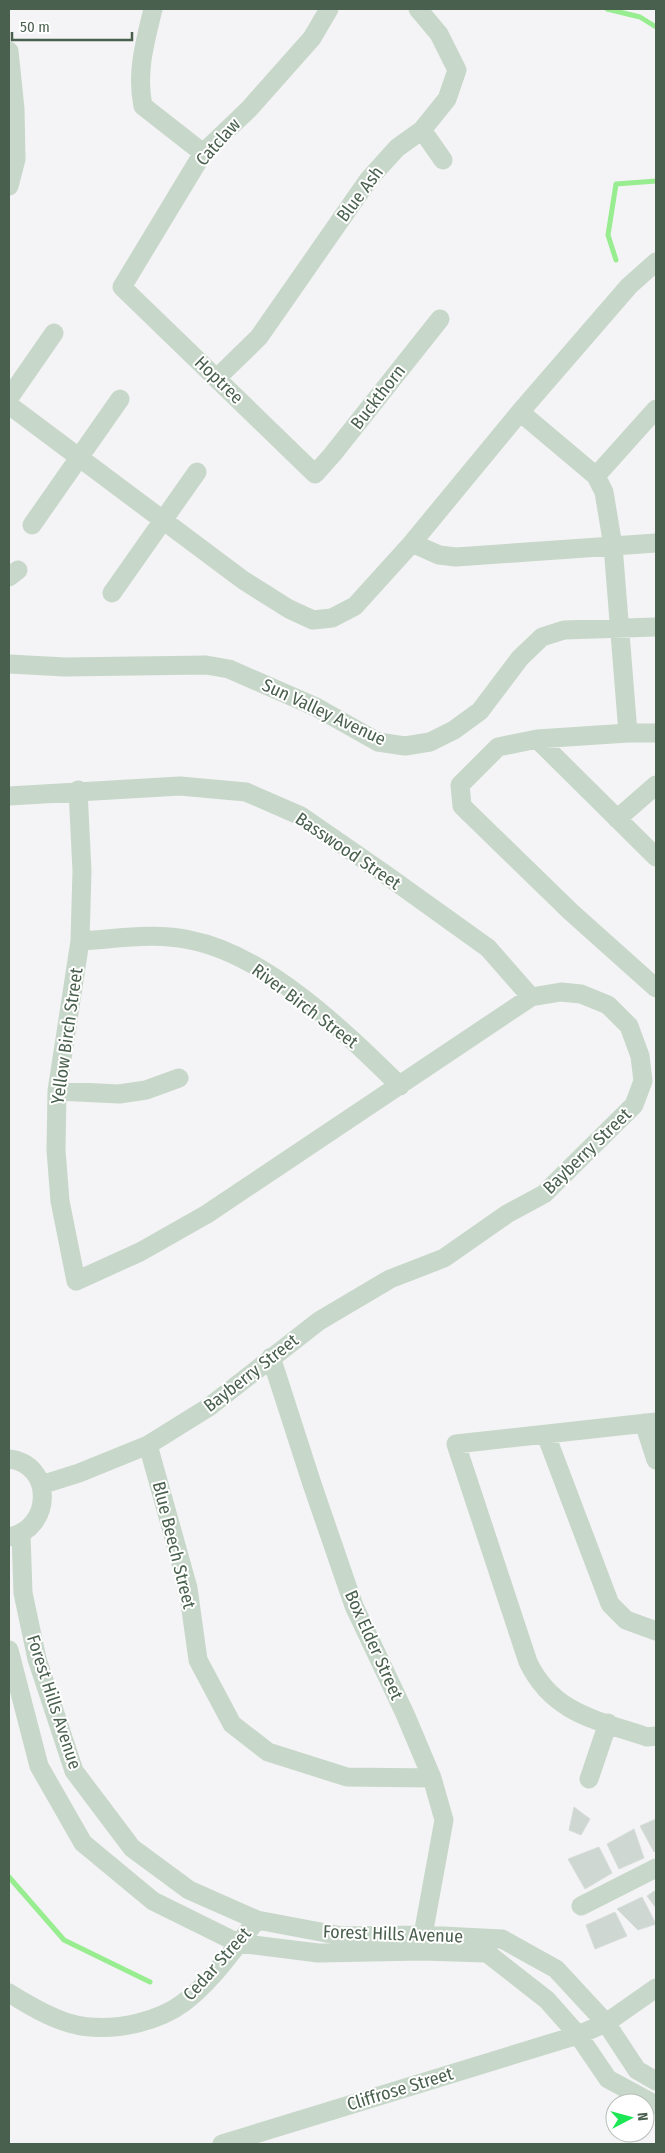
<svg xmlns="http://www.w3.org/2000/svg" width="665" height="2153" font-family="'Fira Sans Condensed',sans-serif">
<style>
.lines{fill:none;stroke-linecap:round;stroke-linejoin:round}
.stream{stroke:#98ed90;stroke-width:5}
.building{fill:#cfd7d2;stroke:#d7deda}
.minor{stroke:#c7d7c9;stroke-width:19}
.labels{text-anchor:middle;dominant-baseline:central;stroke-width:4;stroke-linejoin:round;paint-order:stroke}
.street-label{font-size:18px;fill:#4a604e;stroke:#fff}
</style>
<rect width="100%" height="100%" fill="#f4f3f5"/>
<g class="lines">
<path class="stream" d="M607 9 640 17 656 27
M616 260 608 235 616 184 656 181
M9 1877 64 1940 150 1982"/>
</g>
<path class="building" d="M574 1807 590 1819 581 1835 569 1830Z
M656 1819V1850L654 1852 640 1826Z
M634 1829 644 1858 619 1869 607 1844Z
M599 1847 612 1873 585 1889 568 1859Z
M656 1890V1908L647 1896Z
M642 1897 656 1924 638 1930 617 1909Z
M615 1912 627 1936 595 1949 586 1925Z"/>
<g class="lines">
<path class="minor" d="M153 9C145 42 136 73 143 106L203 153
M329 9 312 38 249 109 203 153 122 287 315 474 332 455 440 319
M9 51 15 109 16 159 9 186
M422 130 443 160
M217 378 259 337 369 179 397 148 422 130 447 99 457 70 439 34 418 9
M9 398 54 333
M9 405 243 580 289 609 313 620 332 618 355 606 412 543 520 412 629 286 656 262
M520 412 596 476 604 492 613 546 628 733
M596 476 656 409
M32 525 120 399
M412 543 439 555 456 557 656 543
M9 577 18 570
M112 593 197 472
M9 664 65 667 206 665 229 669 316 707 378 742 405 746 430 742 454 730 480 711 520 658 542 637 564 630 656 627
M656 733H628L537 739 498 747 460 785 462 806 571 912 656 988
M537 739 656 857
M9 796 180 786 246 792 301 816 382 872 488 948 531 997
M617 819 656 785
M80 941C116 939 155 932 190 940 267 955 345 1032 400 1086
M57 1091 119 1094 146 1090 179 1078
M271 1357 312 1484 354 1606 405 1714 432 1778 444 1820 423 1935
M656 1422 456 1444 528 1662C553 1714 597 1720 647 1737L656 1736
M644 1423 656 1460
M546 1435 610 1604 626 1620 656 1631
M148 1445 188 1588 198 1660 232 1724 268 1752 347 1777 432 1778
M9 1459C54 1464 53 1529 9 1537
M41 1485 79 1473 148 1445 209 1407 319 1321 390 1279 444 1258 507 1214 544 1194 634 1105 643 1081 640 1056 629 1026 608 1005 581 994 561 992 531 997 207 1214 140 1252 76 1281 60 1201 56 1150 57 1091 80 941 82 871 78 790
M21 1534 23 1593 37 1659 74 1771 132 1848 189 1890 257 1920 342 1936 423 1935 502 1939 556 1969 606 2023 637 2070 656 2081
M9 1650 39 1766 83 1843 153 1901 238 1943 318 1953 422 1951 487 1953 547 2000 578 2035 608 2079 656 2105
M589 1779 608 1723
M581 1906 656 1868
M9 1993C54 2021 84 2036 138 2023 154 2019 170 2013 183 2003 212 1982 234 1948 257 1920
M222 2144 578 2035 606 2023 656 1988"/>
</g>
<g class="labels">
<g class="street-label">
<text transform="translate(218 142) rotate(-48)">Catclaw</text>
<text transform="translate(360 194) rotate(-53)">Blue Ash</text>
<text transform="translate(219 380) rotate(44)">Hoptree</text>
<text transform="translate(378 397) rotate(-52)">Buckthorn</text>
<text transform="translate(324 712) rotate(25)">Sun Valley Avenue</text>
<text transform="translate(348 851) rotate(34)">Basswood Street</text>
<text transform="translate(305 1006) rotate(37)">River Birch Street</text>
<text transform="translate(67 1036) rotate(-82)">Yellow Birch Street</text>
<text transform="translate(587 1151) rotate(-44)">Bayberry Street</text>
<text transform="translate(251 1373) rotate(-38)">Bayberry Street</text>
<text transform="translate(174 1545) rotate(76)">Blue Beech Street</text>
<text transform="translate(374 1645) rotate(66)">Box Elder Street</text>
<text transform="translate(54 1702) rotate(72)">Forest Hills Avenue</text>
<text transform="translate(393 1934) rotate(2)">Forest Hills Avenue</text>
<text transform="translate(217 1964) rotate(-48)">Cedar Street</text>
<text transform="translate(400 2089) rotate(-17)">Cliffrose Street</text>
</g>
</g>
<rect width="665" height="2153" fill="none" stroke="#4a604e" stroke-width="20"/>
<g transform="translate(630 2118) rotate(84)"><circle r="24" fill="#ffffff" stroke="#b7bfb8"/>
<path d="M0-4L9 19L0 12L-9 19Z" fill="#1be653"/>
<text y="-8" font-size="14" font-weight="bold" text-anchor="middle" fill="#4a604e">N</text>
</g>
<path d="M12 32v8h120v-8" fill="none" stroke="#4a604e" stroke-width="2.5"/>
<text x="20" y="32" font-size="15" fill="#4a604e" stroke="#ffffff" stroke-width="4" paint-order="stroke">50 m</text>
</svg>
